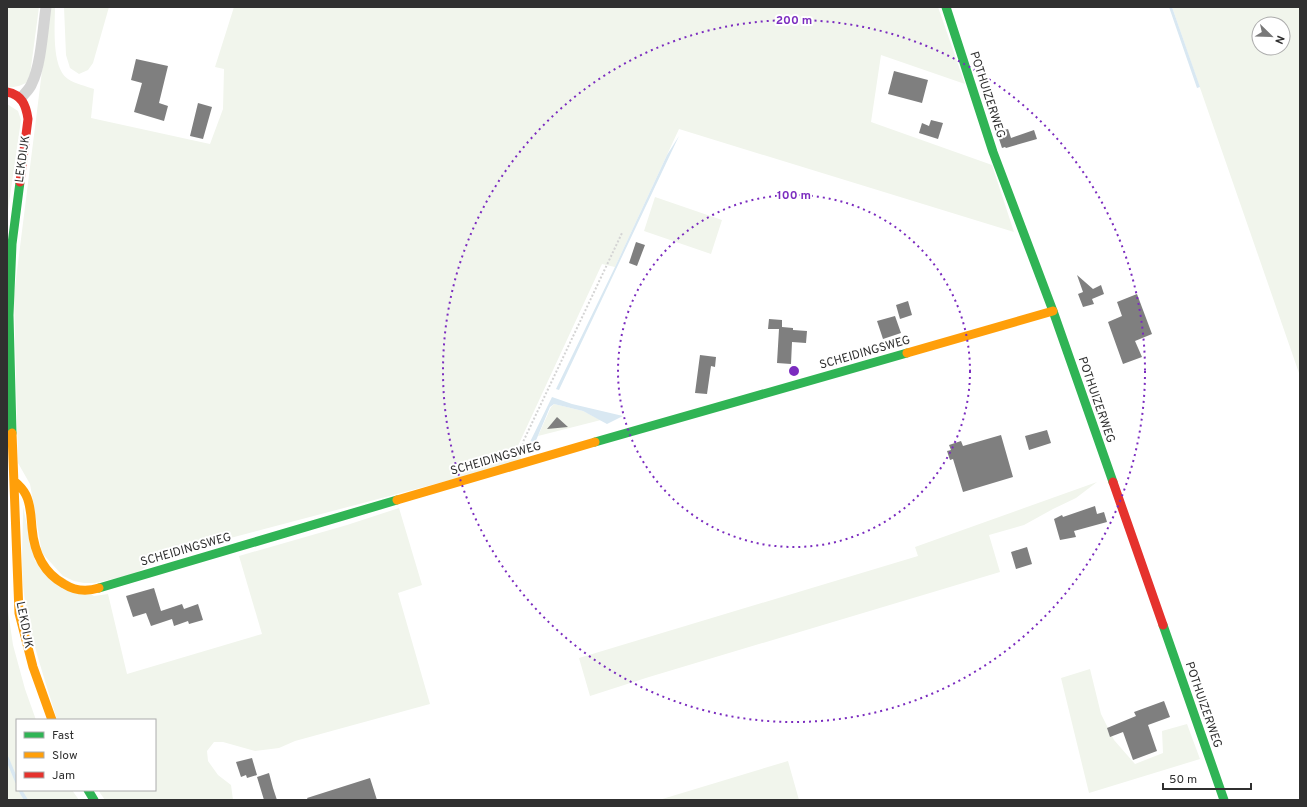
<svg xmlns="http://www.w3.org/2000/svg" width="1307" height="807" font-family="Overpass,sans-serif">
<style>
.green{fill:#f1f5ec;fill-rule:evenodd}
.water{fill:#d9e8f2}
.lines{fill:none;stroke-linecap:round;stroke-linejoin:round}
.stream{stroke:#d9e8f2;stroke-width:3.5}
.building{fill:#7f7f7f}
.path{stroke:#d4d4d4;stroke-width:2;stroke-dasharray:2 2;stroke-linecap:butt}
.street{stroke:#d4d4d4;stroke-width:11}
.fast{stroke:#30b455;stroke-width:9}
.slow{stroke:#ff9f0a;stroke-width:9}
.jam{stroke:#e5322d;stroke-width:9}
.ring{fill:none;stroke:#7b2cbf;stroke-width:2;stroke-dasharray:2 4}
.labels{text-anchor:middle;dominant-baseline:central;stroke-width:4;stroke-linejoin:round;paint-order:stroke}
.street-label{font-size:12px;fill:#303030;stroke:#fff}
.centre{fill:#7b2cbf;stroke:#fff;stroke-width:2}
.ring-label{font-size:12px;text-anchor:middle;font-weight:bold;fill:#7b2cbf;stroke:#fff;stroke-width:4;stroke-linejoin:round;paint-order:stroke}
</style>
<rect width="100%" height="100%" fill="#fff"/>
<path class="green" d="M7 7H39L30 75 26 83 19 86 7 88Z
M50 7H55C55 25 51 68 68 79 75 84 86 86 94 89L91 118 210 144 223 109 224 69 215 67 234 7H938L965 84 881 55 871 122 992 165 1014 232 679 129 615 267 602 264 517 448 522 461 162 556 135 574 95 583H84L74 581 63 576 42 553 30 484 18 463 14 295Z
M64 7H109L93 63 88 70 79 74 70 68 66 55Z
M1172 7H1300V376ZM1259 24H1283V48H1259Z
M7 104 18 111 21 120 7 217Z
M655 197 722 220 711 254 644 231Z
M554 404 583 411 601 420 538 436 551 407Z
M1097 482 1076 498 1053 509 1024 525 989 535 1000 572 649 677 590 696 579 658 918 556 915 547Z
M23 507 35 561 94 596 108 594 127 674 262 634 239 556 347 525 399 508 422 585 398 593 430 704 295 741 279 748 255 751 223 742H214L207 751 208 761 218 775 231 785 233 800H105L98 790H155V720H57C44 675 27 631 23 584 21 559 23 533 23 507Z
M7 604 13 645 25 689 36 720H17V790H72L79 800H7Z
M1090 669 1101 714 1114 740 1135 764 1163 753 1162 731 1187 724 1200 759 1089 793 1061 678Z
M788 761 799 800H659Z"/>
<path class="water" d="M1169 7H1172L1200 87 1197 88Z
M679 136 559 390 556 389 615 267 667 155Z
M552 397 572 404 623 416 607 424 583 411 554 404 550 407 532 450 530 442Z"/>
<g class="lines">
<path class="stream" d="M7 758 17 782
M20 790 26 800"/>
</g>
<path class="building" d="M136 59 168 66 159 103 168 106 164 121 134 112 142 83 131 80Z
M894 71 928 80 922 103 888 94Z
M198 103 212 107 203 139 190 136Z
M931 120 943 123 938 139 919 133 922 123 929 126Z
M1003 124 1004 130 1008 129 1011 138 1034 130 1037 139 1006 148 1005 147 1002 148 995 127Z
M636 242 645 245 637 266 629 263Z
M1077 275 1093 289 1101 285 1104 294 1092 299 1094 304 1083 307 1078 294 1083 292Z
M1137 294 1152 334 1135 341 1142 357 1123 364 1108 322 1122 316 1117 302Z
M908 301 912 315 900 319 896 305Z
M895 316 901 333 883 339 877 321Z
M769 319 782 320V327L793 328V330L807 331 806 343 792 342 791 364 777 363 779 329H768Z
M700 355 716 357 715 367 711 366 707 394 695 393Z
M557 417 568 427 547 429Z
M1047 430 1051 443 1029 450 1025 436Z
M1001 435 1013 477 963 492 953 459 950 460 947 451 951 450 949 445 961 441 963 446Z
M1095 506 1097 514 1104 512 1107 522 1074 531 1076 537 1060 540 1054 519 1062 515 1063 517Z
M1027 547 1032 564 1016 569 1011 552Z
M154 588 161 611 182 604 184 609 198 604 203 620 189 624 188 621 174 626 172 619 151 626 146 613 133 617 126 596Z
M1164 701 1170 717 1148 725 1157 751 1133 760 1123 732 1110 737 1107 728 1136 716 1134 712Z
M252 758 257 775 247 778 246 775 241 777 236 762Z
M269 773 273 788 277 800H264L257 777Z
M370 778 377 800H308L307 798Z"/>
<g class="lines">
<path class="path" d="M524 449 523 442 622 233"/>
<path class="street" d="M21 98C25 93 30 89 32 83 41 65 43 28 46 7"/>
<path class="fast" d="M946 7 993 152 1053 311 1113 482
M12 433 9 315 12 244 20 182
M595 442 907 353
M99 588 397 500
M1163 625 1224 800
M88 790 94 800"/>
<path class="slow" d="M907 353 1053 311
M12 433 19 613 33 667 52 720
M14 481C19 485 23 489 26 495 31 505 31 517 32 528 34 551 42 572 64 584 75 591 86 592 99 588
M397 500 595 442"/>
<path class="jam" d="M7 92C22 95 26 105 28 119L20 182
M1113 482 1163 625"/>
</g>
<g class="ring">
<circle cx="794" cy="371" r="176"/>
<circle cx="794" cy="371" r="351"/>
</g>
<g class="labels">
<g class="street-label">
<text transform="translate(987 95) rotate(72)">POTHUIZERWEG</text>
<text transform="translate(23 159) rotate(-82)">LEKDIJK</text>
<text transform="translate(865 353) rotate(-16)">SCHEIDINGSWEG</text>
<text transform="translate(1096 400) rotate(71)">POTHUIZERWEG</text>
<text transform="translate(496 459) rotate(-16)">SCHEIDINGSWEG</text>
<text transform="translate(186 550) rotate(-16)">SCHEIDINGSWEG</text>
<text transform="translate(24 625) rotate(79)">LEKDIJK</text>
<text transform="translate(1203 705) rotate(71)">POTHUIZERWEG</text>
</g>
</g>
<circle cx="794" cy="371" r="6" class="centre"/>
<g class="ring-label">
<text x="794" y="24">200 m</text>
<text x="794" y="199">100 m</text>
</g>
<rect width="1307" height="807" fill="none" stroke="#303030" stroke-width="16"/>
<rect x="16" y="719" width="140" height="72" fill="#ffffff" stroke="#acacac"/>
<rect x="24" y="732" width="20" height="6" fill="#30b455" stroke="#acacac"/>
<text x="52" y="739" font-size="12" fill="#303030">Fast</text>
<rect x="24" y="752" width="20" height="6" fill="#ff9f0a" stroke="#acacac"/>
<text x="52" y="759" font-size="12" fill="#303030">Slow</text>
<rect x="24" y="772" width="20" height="6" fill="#e5322d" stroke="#acacac"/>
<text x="52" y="779" font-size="12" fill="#303030">Jam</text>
<g transform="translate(1271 36) rotate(113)"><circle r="19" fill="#ffffff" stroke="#acacac"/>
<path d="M0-3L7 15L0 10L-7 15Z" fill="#787878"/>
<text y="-6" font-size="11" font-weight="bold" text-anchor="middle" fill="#303030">N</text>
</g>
<path d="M1163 783v6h88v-6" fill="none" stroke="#303030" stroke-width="2"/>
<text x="1169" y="783" font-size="12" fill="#303030" stroke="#ffffff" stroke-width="3" paint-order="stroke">50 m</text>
</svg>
